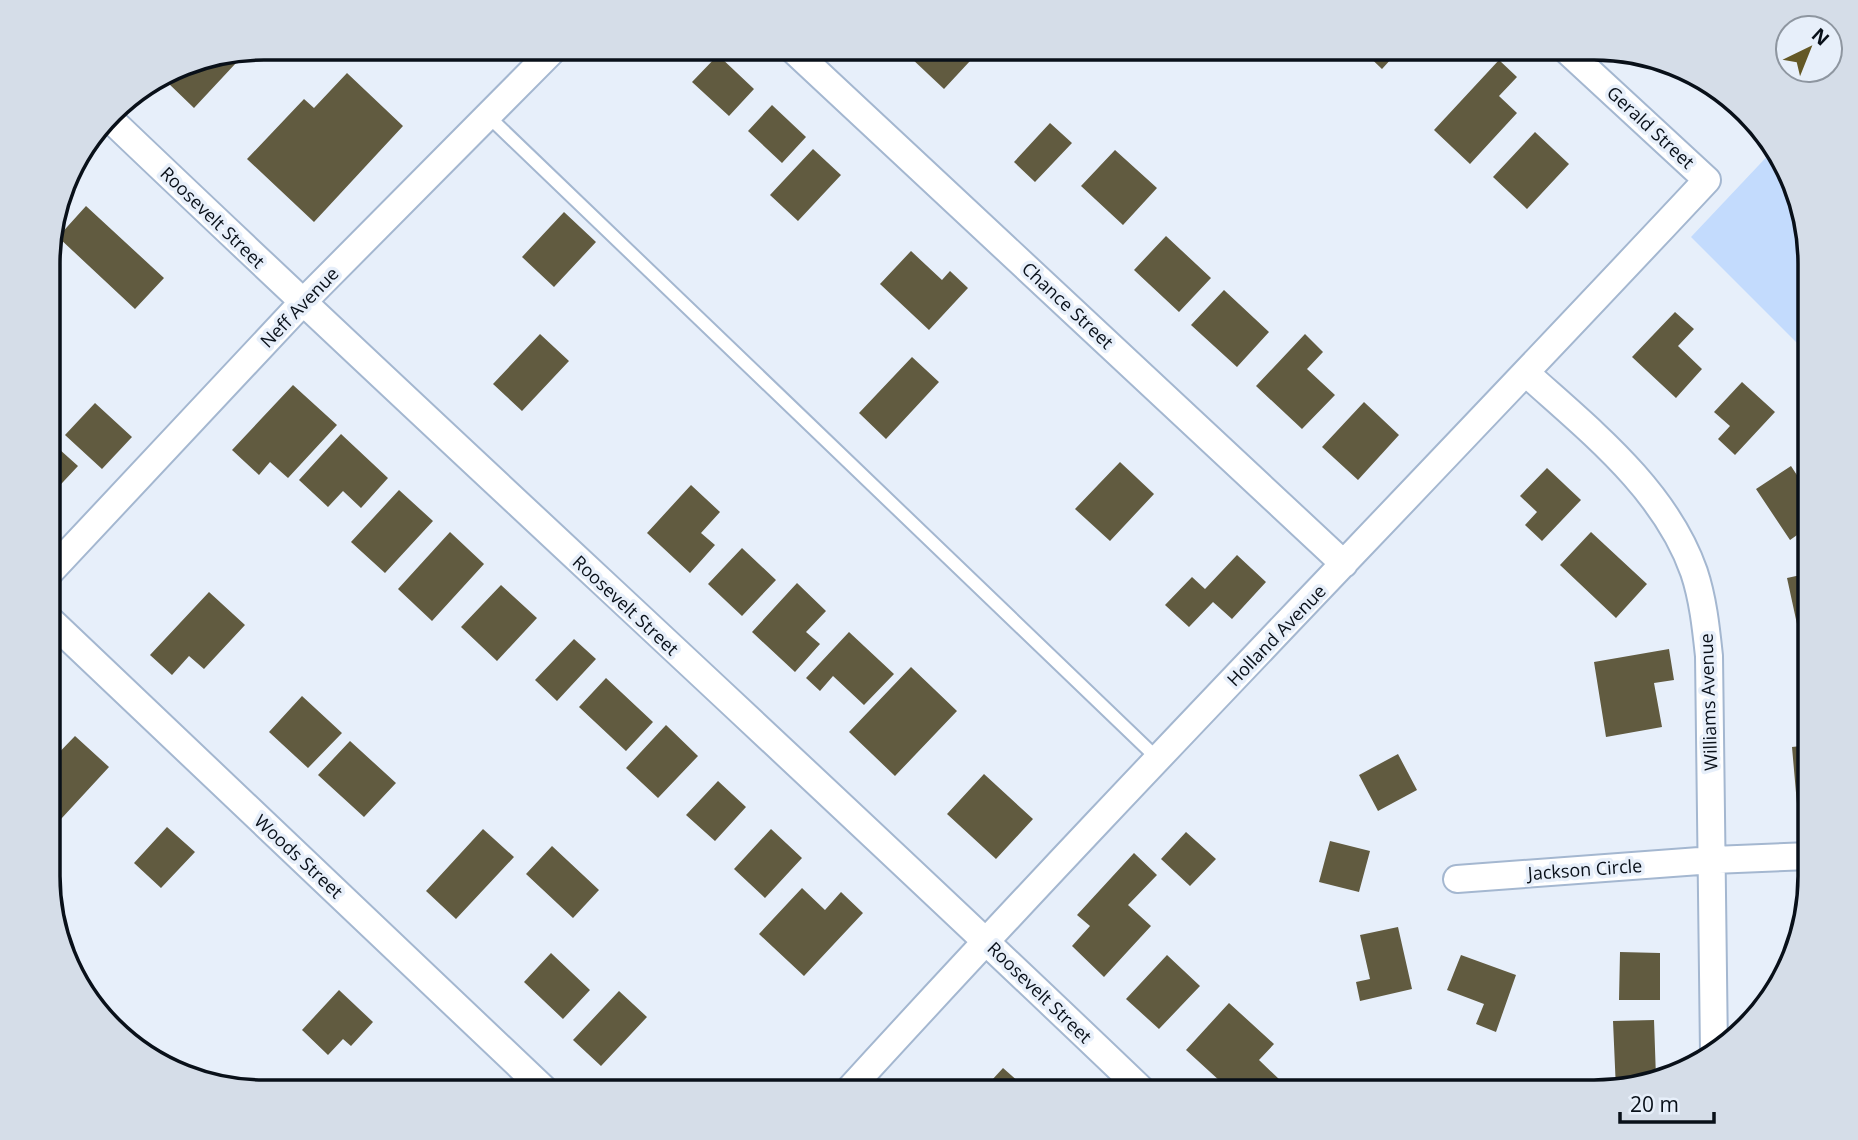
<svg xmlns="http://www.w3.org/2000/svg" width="1858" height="1140" font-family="'Open Sans',sans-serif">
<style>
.green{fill:#c3dbfd}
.building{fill:#615b40}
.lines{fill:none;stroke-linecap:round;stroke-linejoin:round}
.service-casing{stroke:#a4b7d0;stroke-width:16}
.minor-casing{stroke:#a4b7d0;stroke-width:30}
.service{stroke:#fff;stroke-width:12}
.minor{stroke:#fff;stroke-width:26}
.labels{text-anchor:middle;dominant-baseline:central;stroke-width:7;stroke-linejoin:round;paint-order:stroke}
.street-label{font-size:18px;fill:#091019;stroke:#e7effa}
.rim{fill:none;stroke:#091019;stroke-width:3.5}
</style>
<rect width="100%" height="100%" fill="#e7effa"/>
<path class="green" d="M1775 148 1782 155 1810 249V356L1691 237Z"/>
<path class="building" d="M919 47H983L944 89 910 57Z
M1359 47H1402L1382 69Z
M1409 47H1424L1417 55Z
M227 55 236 63 194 108 167 82 185 63Z
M718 55 754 89 729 116 692 82Z
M1499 60 1517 77 1499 96 1517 113 1470 164 1434 130Z
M347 73 403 126 314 222 247 159 304 99 314 108Z
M1708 80 1714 84 1743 115 1740 118 1704 85Z
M772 105 806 137 782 163 748 131Z
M1050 123 1072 143 1035 182 1014 162Z
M1535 132 1569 164 1527 209 1493 177Z
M813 149 841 175 798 221 770 195Z
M1115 150 1157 188 1123 225 1081 186Z
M86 206 164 278 135 309 58 237Z
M564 212 596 242 554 287 522 257Z
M1166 236 1211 278 1179 312 1134 270Z
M911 251 942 280 950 271 968 288 929 330 880 284Z
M1224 290 1269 332 1237 367 1191 325Z
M1675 312 1694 329 1678 346 1702 369 1676 398 1632 357Z
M540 334 569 361 522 411 493 384Z
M1305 334 1323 352 1307 369 1335 395 1302 429 1256 386Z
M912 357 939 382 886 439 859 413Z
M1742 382 1775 412 1735 455 1718 439 1730 426 1714 412Z
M293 385 337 425 288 478 270 462 259 475 232 450Z
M1364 402 1399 435 1358 480 1322 447Z
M95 403 132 437 102 469 65 435Z
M341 434 388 478 361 508 343 491 328 507 299 480Z
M49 440 78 466 49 497Z
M1120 462 1154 494 1110 541 1075 509Z
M1791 466 1810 495V526L1790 540 1756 489Z
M1547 468 1581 500 1542 541 1525 525 1537 512 1520 496Z
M691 485 720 512 701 533 715 545 690 573 647 533Z
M399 490 433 521 385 573 351 542Z
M450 532 484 564 432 621 398 589Z
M1591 532 1647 584 1616 618 1560 565Z
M742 548 776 580 742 616 708 584Z
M1237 555 1266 582 1232 619 1213 602 1189 627 1165 605 1192 577 1205 589Z
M1810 573V622L1797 624 1787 578Z
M797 583 826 611 806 632 820 644 795 672 752 632Z
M501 585 537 618 497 661 461 627Z
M209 592 245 625 204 669 189 656 172 675 150 655Z
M849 632 894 674 864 705 833 676 820 691 806 678Z
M574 639 596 659 557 701 535 680Z
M1669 649 1674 680 1654 683 1662 727 1606 737 1594 662Z
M1797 666H1810V716H1798Z
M911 667 957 711 895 776 849 732Z
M606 678 653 722 626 751 579 707Z
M302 696 342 733 308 768 269 732Z
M666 725 698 756 658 798 626 768Z
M75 736 109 767 49 832V763Z
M350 741 396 783 364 817 318 775Z
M1810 745V803L1797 804 1792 747Z
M1398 754 1417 790 1378 811 1359 775Z
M984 774 1033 819 996 859 947 814Z
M718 781 746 807 715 841 686 815Z
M167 827 195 852 161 888 134 863Z
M483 829 514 857 456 919 426 891Z
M771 829 802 858 765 898 734 869Z
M1186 832 1216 859 1190 886 1161 859Z
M1330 841 1370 851 1359 892 1319 882Z
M552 846 599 890 573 918 526 874Z
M1134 853 1157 875 1128 905 1151 926 1104 977 1072 946 1090 926 1077 915Z
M802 888 825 910 841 892 863 913 804 976 759 934Z
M1398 927 1412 989 1360 1001 1356 982 1370 979 1360 935Z
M1620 952 1660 953V1000H1619Z
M551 953 590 990 563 1019 524 982Z
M1167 955 1200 986 1159 1029 1126 999Z
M1461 955 1516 975 1496 1032 1476 1024 1484 1004 1447 990Z
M339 990 373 1022 351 1046 343 1039 328 1055 302 1030Z
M619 991 647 1017 601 1066 573 1040Z
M1229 1003 1274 1044 1259 1060 1280 1080 1268 1092H1232L1186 1050Z
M1654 1020 1656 1078 1616 1090 1613 1021Z
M1003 1068 1030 1092 980 1093Z"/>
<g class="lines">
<g class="service-casing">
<path id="service" d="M488 116 1158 759"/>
</g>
<g class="minor-casing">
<path id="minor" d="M790 47 1344 564
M108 117C451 445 802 764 1144 1092
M1526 373C1589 430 1665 489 1694 572 1703 599 1706 628 1709 656L1714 1053
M49 573 302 303 556 47
M49 619 548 1093
M1457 879 1713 860 1810 856
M846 1093C1128 784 1421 486 1707 180L1563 47"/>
</g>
<use href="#service" class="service"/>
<use href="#minor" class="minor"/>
</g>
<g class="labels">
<g class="street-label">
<text transform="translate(1651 127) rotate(43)">Gerald Street</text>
<text transform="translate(213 217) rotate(44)">Roosevelt Street</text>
<text transform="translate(1068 305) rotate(43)">Chance Street</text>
<text transform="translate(299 307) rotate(-46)">Neff Avenue</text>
<text transform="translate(626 605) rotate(43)">Roosevelt Street</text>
<text transform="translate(1276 635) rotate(-46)">Holland Avenue</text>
<text transform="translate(1708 702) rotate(-92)">Williams Avenue</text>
<text transform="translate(299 856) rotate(43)">Woods Street</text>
<text transform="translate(1585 869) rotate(-4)">Jackson Circle</text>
<text transform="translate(1040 992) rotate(44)">Roosevelt Street</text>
</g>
</g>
<path d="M0 0H1858V1140H0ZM264 60H1594A204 204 0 0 1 1798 264V876A204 204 0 0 1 1594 1080H264A204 204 0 0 1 60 876V264A204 204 0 0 1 264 60Z" fill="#d5dde8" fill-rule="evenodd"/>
<path class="rim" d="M264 60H1594A204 204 0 0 1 1798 264V876A204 204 0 0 1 1594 1080H264A204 204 0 0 1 60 876V264A204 204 0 0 1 264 60Z"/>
<g transform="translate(1809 49) rotate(43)"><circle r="33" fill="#e7effa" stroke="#8e96a0" stroke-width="2"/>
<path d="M0-5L12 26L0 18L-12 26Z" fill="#645825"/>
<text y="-10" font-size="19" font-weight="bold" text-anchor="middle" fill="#091019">N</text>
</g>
<path d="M1620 1112v10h94v-10" fill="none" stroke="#091019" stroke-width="3.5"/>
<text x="1630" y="1112" font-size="21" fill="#091019" stroke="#e7effa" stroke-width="5" paint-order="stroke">20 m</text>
</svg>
